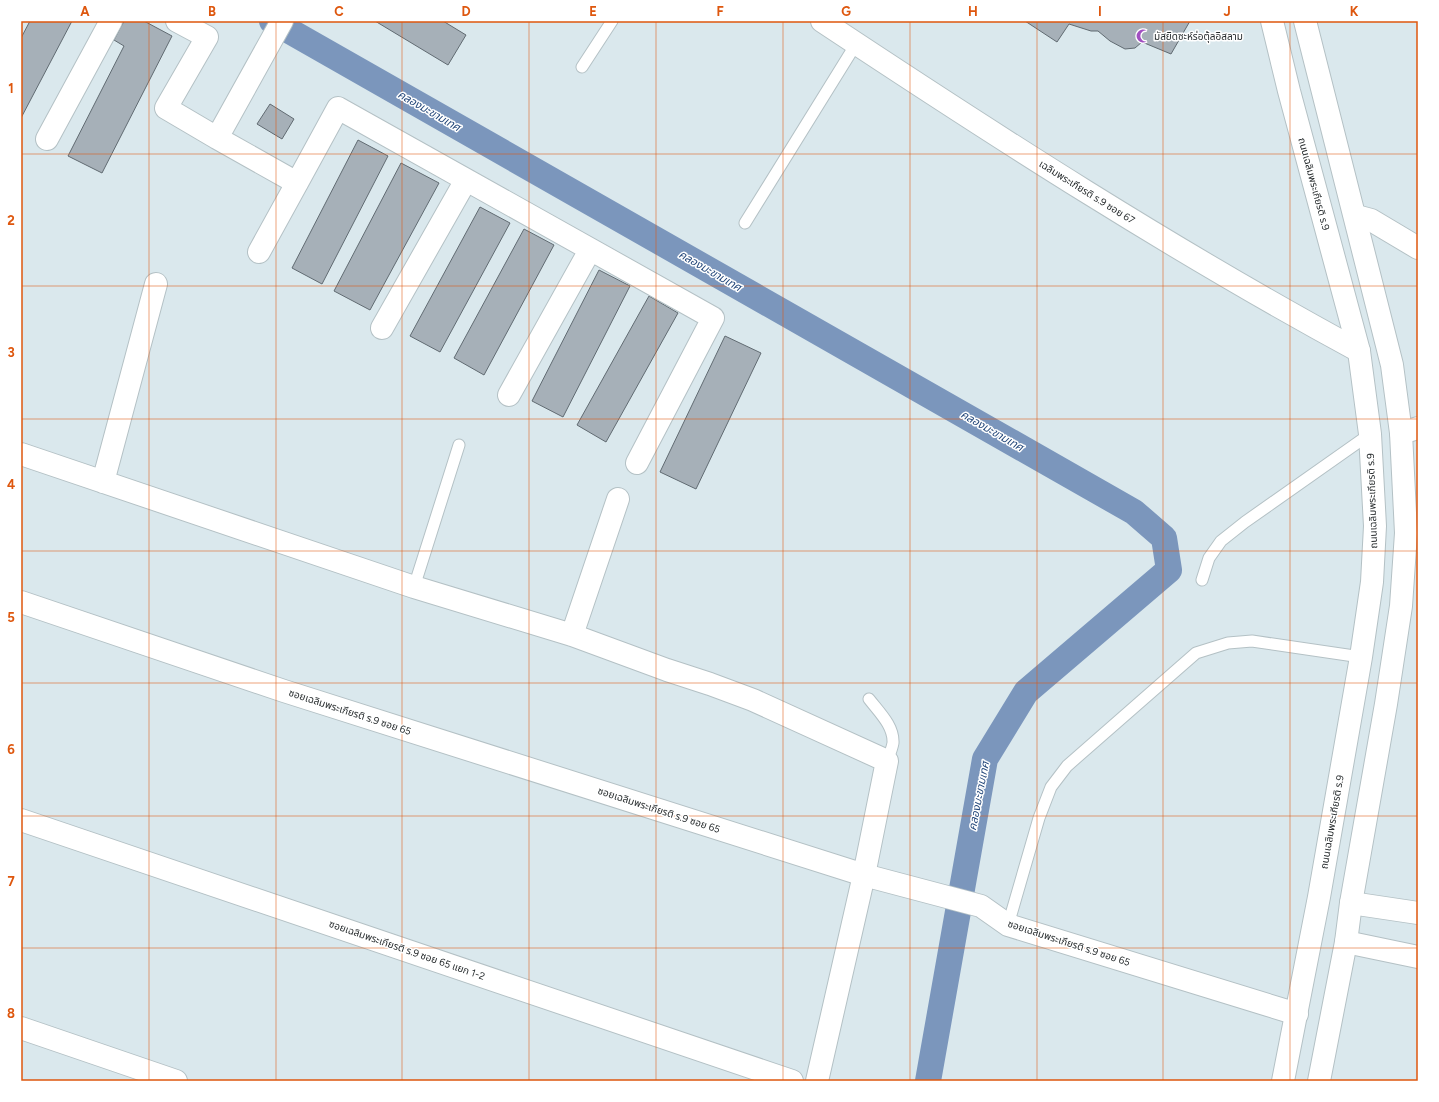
<svg xmlns="http://www.w3.org/2000/svg" width="1439" height="1102" font-family="Figtree,'Noto Sans Thai',sans-serif">
<style>
.lines{fill:none;stroke-linecap:round;stroke-linejoin:round}
.canal{stroke:#7b96bc;stroke-width:26}
.building{fill:#a6b0b8;stroke:#616b72}
.service-casing{stroke:#b4c1c5;stroke-width:13}
.minor-casing{stroke:#b4c1c5;stroke-width:24}
.secondary-casing{stroke:#b4c1c5;stroke-width:24}
.service{stroke:#fff;stroke-width:11}
.minor{stroke:#fff;stroke-width:22}
.secondary{stroke:#fff;stroke-width:22}
.grid{fill:none;stroke:#de570e;stroke-width:1;stroke-opacity:0.55}
.labels{text-anchor:middle;dominant-baseline:central;stroke-width:3;stroke-linejoin:round;paint-order:stroke}
.poi-label{font-size:10px;fill:#262b2d;stroke:#fff;text-anchor:start}
.street-label{font-size:10px;fill:#262b2d;stroke:#fff}
.water-label{font-size:11px;font-style:italic;fill:#23477a;stroke:#fff}
.neatline{fill:none;stroke:#de570e;stroke-width:1.5}
.grid-label{font-size:13px;text-anchor:middle;font-weight:bold;fill:#de570e}
</style>
<rect width="100%" height="100%" fill="#dae8ed"/>
<g class="lines">
<path class="canal" d="M272 21 1134 512 1164 538 1169 570 1026 692 985 759 928 1081"/>
</g>
<path class="building" d="M30 21H72L21 118V38Z
M124 21H144L172 36 102 173 68 156 124 46 114 40Z
M375 21H443L466 35 448 65Z
M1025 21H1190L1171 54 1142 42 1135 48 1125 49 1110 41 1098 31H1091L1069 24 1057 42Z
M270 104 294 119 282 139 257 124Z
M358 140 388 156 322 284 292 268Z
M401 163 439 183 370 310 334 291Z
M480 207 510 223 440 352 410 336Z
M524 229 554 245 484 375 454 358Z
M599 270 630 286 563 417 532 401Z
M649 296 678 313 606 442 577 425Z
M725 336 761 353 696 489 660 472Z"/>
<g class="lines">
<g class="service-casing">
<path id="service" d="M582 67 612 21
M745 223 856 44
M1202 580 1209 558 1221 541 1245 522 1370 434
M414 587 459 445
M869 699C879 712 894 726 893 743 892 749 889 756 887 761
M1008 925 1039 818 1051 787 1067 766 1196 653 1228 643 1252 641 1361 657"/>
</g>
<g class="minor-casing">
<path id="minor" d="M177 21 207 37 166 108 217 138
M282 21 217 138 297 183 338 108 713 318 637 463
M822 21C997 137 1174 251 1359 351
M47 139 111 21
M1356 216 1371 220 1418 248
M259 252 297 183
M382 328 466 180
M509 395 590 250
M1401 433 1418 428
M21 454 414 587 572 635 667 670 710 684 753 700 887 761 864 875 817 1081
M103 482 156 284
M21 602 284 691 864 875 981 906 1008 925 1297 1014
M572 635 618 499
M21 820 792 1081
M1351 903 1418 913
M1346 942 1418 957
M21 1028 176 1081"/>
</g>
<g class="secondary-casing">
<path id="secondary" d="M1272 21 1289 91 1359 351 1370 434 1375 526 1372 582 1361 657 1319 897 1283 1081
M1305 21 1392 365 1401 433 1406 533 1401 606 1386 704 1351 903 1346 942 1319 1081"/>
</g>
<use href="#service" class="service"/>
<use href="#minor" class="minor"/>
<use href="#secondary" class="secondary"/>
</g>
<path class="grid" d="M149 21V1081M276 21V1081M402 21V1081M529 21V1081M656 21V1081M783 21V1081M910 21V1081M1037 21V1081M1163 21V1081M1290 21V1081M21 154H1418M21 286H1418M21 419H1418M21 551H1418M21 683H1418M21 816H1418M21 948H1418"/>
<defs>
<g id="mosque-bare" transform="scale(1.08)"><path d="M3.5-4.9A6 6 0 1 0 3.5 4.9A5 5 0 1 1 3.5-4.9Z" fill="#a150c1" stroke="#fff" stroke-width="2.5" paint-order="stroke"/></g>
</defs>
<g fill-rule="evenodd">
<use href="#mosque-bare" x="1143" y="36"/>
</g>
<g class="labels">
<g class="poi-label">
<text x="1154" y="36">มัสยิดซะห์ร่อตุ้ลอิสลาม</text>
</g>
<g class="street-label">
<text transform="translate(1314 184) rotate(75)">ถนนเฉลิมพระเกียรติ ร.9</text>
<text transform="translate(1087 192) rotate(32)">เฉลิมพระเกียรติ ร.9 ซอย 67</text>
<text transform="translate(1372 501) rotate(-92)">ถนนเฉลิมพระเกียรติ ร.9</text>
<text transform="translate(350 712) rotate(18)">ซอยเฉลิมพระเกียรติ ร.9 ซอย 65</text>
<text transform="translate(659 810) rotate(18)">ซอยเฉลิมพระเกียรติ ร.9 ซอย 65</text>
<text transform="translate(1332 822) rotate(-80)">ถนนเฉลิมพระเกียรติ ร.9</text>
<text transform="translate(1069 943) rotate(18)">ซอยเฉลิมพระเกียรติ ร.9 ซอย 65</text>
<text transform="translate(407 950) rotate(19)">ซอยเฉลิมพระเกียรติ ร.9 ซอย 65 แยก 1-2</text>
</g>
<g class="water-label">
<text transform="translate(429 111) rotate(30)">คลองมะขามเทศ</text>
<text transform="translate(710 271) rotate(30)">คลองมะขามเทศ</text>
<text transform="translate(992 431) rotate(30)">คลองมะขามเทศ</text>
<text transform="translate(979 796) rotate(-79)">คลองมะขามเทศ</text>
</g>
</g>
<rect width="1439" height="1102" fill="none" stroke="#ffffff" stroke-width="44"/>
<rect x="22" y="22" width="1395" height="1058" class="neatline"/>
<g class="grid-label">
<text x="85" y="16">A</text>
<text x="212" y="16">B</text>
<text x="339" y="16">C</text>
<text x="466" y="16">D</text>
<text x="593" y="16">E</text>
<text x="720" y="16">F</text>
<text x="846" y="16">G</text>
<text x="973" y="16">H</text>
<text x="1100" y="16">I</text>
<text x="1227" y="16">J</text>
<text x="1354" y="16">K</text>
<text x="11" y="93">1</text>
<text x="11" y="225">2</text>
<text x="11" y="357">3</text>
<text x="11" y="489">4</text>
<text x="11" y="622">5</text>
<text x="11" y="754">6</text>
<text x="11" y="886">7</text>
<text x="11" y="1018">8</text>
</g>
</svg>
